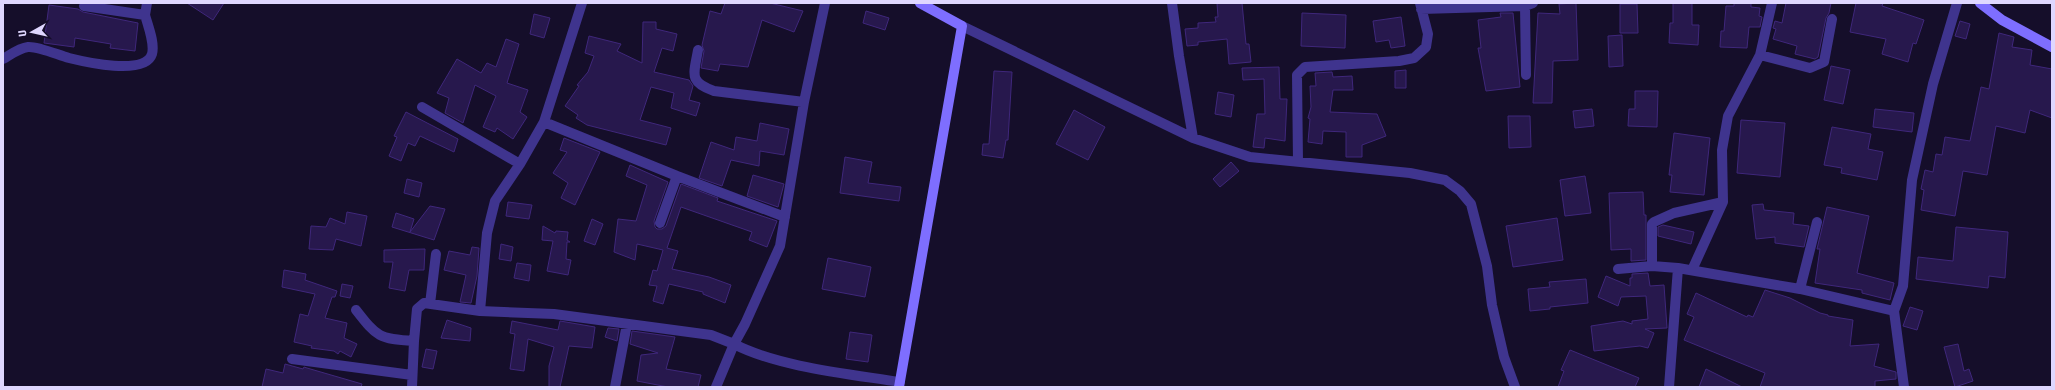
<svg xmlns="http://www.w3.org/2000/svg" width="2055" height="390" font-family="'Fira Sans Condensed',sans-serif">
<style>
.building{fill:#27184d;stroke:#3f277b}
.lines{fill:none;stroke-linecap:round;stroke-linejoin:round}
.street{stroke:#3f348e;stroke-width:10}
.secondary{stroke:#7e6eff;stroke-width:10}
</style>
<rect width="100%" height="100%" fill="#150e2a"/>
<path class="building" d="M187 3H224L213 20Z
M725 3H770L803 11 794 32 762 20 748 67 720 64 718 71 701 68 704 51 702 45 710 11 721 14Z
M1217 3H1242L1246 44H1249L1251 62 1229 64 1227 39 1198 42V45L1187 46 1185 29 1198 28V23L1216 22 1215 17H1218Z
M1576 3 1578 60 1553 61 1552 103H1533L1538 13 1560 14 1559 4Z
M1673 3H1692V25H1699L1698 45 1669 43 1670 23H1673Z
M1734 3H1751V7L1760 8 1759 16 1762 17 1760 27H1749L1747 48 1720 47 1721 31H1724L1726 6H1734Z
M1786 3H1831L1829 13 1826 18 1818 57 1815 59 1795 54 1797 46 1773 39 1776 29 1773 28 1775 21 1782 23Z
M1856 3H1883L1882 6 1924 20 1916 44 1913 43 1908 62 1882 54 1886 39 1850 32Z
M1620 4H1637L1638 33H1620Z
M49 5 78 9 83 12 138 23 135 51 110 48 111 44 75 38 74 47 44 43Z
M866 11 889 18 885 30 863 23Z
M1302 13 1346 15 1345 48 1301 46Z
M1500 13H1513L1520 87 1486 91 1478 48H1481L1478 20 1501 17Z
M534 14 550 18 544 38 530 34Z
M1401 17 1405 46 1391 48 1389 40 1376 42 1373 21Z
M1960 21 1970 24 1966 39 1955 36Z
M643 22H656V29L677 34 673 51 662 48 654 72 689 80 693 86 689 100 700 103 696 116 671 108 674 93 651 87 640 120 671 128 666 145 587 125 576 118 578 115 565 106 579 86 577 85 588 72 594 56 585 53 589 36 621 44 617 51 642 63Z
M1999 33 2014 37 2012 47 2032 50 2030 65 2052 69V118L2030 110 2025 133 1996 126 1987 175 1963 171 1955 216 1921 210 1924 190 1921 189 1925 170 1933 172 1936 154 1942 155 1945 137 1970 141 1981 87 1989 89Z
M1622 35 1623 66 1609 67 1608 36Z
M506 39 519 44 507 83 528 90 520 112 527 117 513 139 497 128 495 132 483 127 496 96 475 85 463 123 445 113 449 98 437 93 457 59 481 73 487 63 496 67Z
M1831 66 1850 70 1843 104 1824 100Z
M1279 67 1280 99H1287L1285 141 1265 138 1264 148 1253 147 1257 114H1265L1264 79 1243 80 1242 68Z
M1406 70V88H1395V71Z
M994 71 1012 72 1008 140H1006L1003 158 982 155 983 144H989Z
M1332 72 1333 77 1352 76 1353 90H1333L1330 112 1377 114 1386 136 1362 145V157H1346V132L1323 131 1322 144 1308 142 1310 119 1308 118 1311 107 1310 86H1316L1315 73Z
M1635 91H1658L1657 127 1628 126 1629 109H1635Z
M1218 92 1234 95 1231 117 1215 114Z
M1592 109 1594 126 1575 128 1573 111Z
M1875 109 1914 113 1912 132 1873 127Z
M1074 110 1105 127 1088 160 1056 144Z
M406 112 458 139 454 152 420 136 415 146 408 143 401 161 389 156 397 137 394 136Z
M1508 116H1530L1531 147 1509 148Z
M1741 120 1785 123 1780 177 1737 173Z
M760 123 789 129 784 155 760 151 759 166 731 160 722 186 699 178 711 142 734 150 736 137 757 141Z
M1832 127 1871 134 1868 149 1883 152 1877 180 1841 173 1842 168 1824 165Z
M1674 133 1710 138 1704 195 1670 192 1672 175H1669Z
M564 138 600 152 575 205 561 198 568 183 553 173 567 152 560 150Z
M845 157 872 162 868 183 901 187 899 201 840 193Z
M1231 162 1239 171 1220 187 1213 179Z
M630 165 668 182 654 221 655 227 657 229H662L666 226 681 184 718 198 717 201 777 221 767 247 749 240 752 232 681 207 667 248 678 251 672 269 709 277 731 285 725 303 703 294V292L669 284 663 304 653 301 657 286 649 285 653 270 657 271 663 250 637 244 635 260 614 252 618 219 636 221 647 185 626 176Z
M753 175 784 184 778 207 747 196Z
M1585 176 1591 213 1565 216 1560 180Z
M407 179 422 183 419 197 404 193Z
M1643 192 1644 215H1646V260L1631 261V249L1611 250 1609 193Z
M508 202 532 205 529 219 506 216Z
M1763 204 1764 210 1794 213 1793 224 1809 226 1804 247 1775 243V237L1756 239 1752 205Z
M430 206 445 209 434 240 392 227 396 213 414 219 410 232Z
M1827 207 1869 216 1857 273 1894 283 1890 300 1862 293V290L1815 283 1820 249H1817Z
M347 212 367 216 361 246 336 239 333 250 309 249 311 226 326 227 330 218 345 224Z
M1557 218 1563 260 1513 267 1506 226Z
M592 219 603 224 595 245 584 241Z
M1663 225 1694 232 1691 244 1658 236V227Z
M543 226 555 233 556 231 568 232 567 240 570 242H567L566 259 571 260 568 275 547 271 553 241 542 240Z
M1956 227 2008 232 2005 278 1989 276 1988 288 1916 279 1918 257 1953 261Z
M501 244 513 247 511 261 499 259Z
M472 247 479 248 477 276 471 303 460 302 466 275 444 270 449 251 470 255Z
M425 249 424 270H409L405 291 389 288 393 262H384V250Z
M828 258 871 267 865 297 822 289Z
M517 263 531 265 529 281 514 278Z
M284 270 306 274 305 280 337 291 335 297H332L325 318 347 323 344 338 357 344 351 357 340 351 338 354 334 351 311 348 312 346 294 342 300 314 308 316 315 294 282 287Z
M1648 273 1650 286 1664 285 1667 328 1645 329 1654 333 1648 348 1640 346 1594 351 1591 326 1623 321 1632 324V321L1648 319 1646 296 1621 297 1618 306 1598 297 1606 276 1630 286V278H1632V274Z
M1586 279 1588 303 1550 307V309L1530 311 1528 289 1550 287 1549 282Z
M342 284 353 286 350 298 340 296Z
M1765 290 1790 298 1820 313 1828 315V316L1853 320 1850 346 1879 344 1874 366 1896 372V379L1875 381V387H1760L1765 373 1684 340 1694 317 1687 314 1696 293 1747 317 1748 315 1753 317Z
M1910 307 1923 311 1917 330 1903 326Z
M447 320 471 328 470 341 441 338Z
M512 321 558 330 560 321 595 327 592 348 569 346 560 387H549V366L554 347 528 339 524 371 510 369 515 334 510 333Z
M608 328 619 329 617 341 605 337Z
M632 331 675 337 666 369 701 375 698 387H668L637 381 641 355 658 353 630 344Z
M850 332 872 335 868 362 846 359Z
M1958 344 1964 371 1969 369 1973 381 1955 387 1944 347Z
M426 349 437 351 433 369 422 367Z
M1570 350 1639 378 1635 387H1558L1564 371 1561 370Z
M285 364 303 369 304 367 307 368 362 384 361 387H262L266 369 283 373Z
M1706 369 1742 387H1699Z"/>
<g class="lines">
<path class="street" d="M1172 3 1179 56 1193 138
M84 6 145 15 147 3
M1525 6 1526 75
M1421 9 1525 6 1533 3
M962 26 1193 138 1250 157 1410 173 1445 180 1460 191 1471 204 1487 266 1492 305 1504 357 1515 387
M698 50C694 74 688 82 714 91L804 102
M1760 55 1810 68 1824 62 1832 19
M3 59C10 55 19 48 28 47 38 46 58 55 69 58 85 62 145 76 152 54 155 43 148 26 145 15
M422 107 520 164
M544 122 677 176 785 217
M1298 162 1297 75 1305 67 1399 61 1414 58 1426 47 1428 34 1420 3
M660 223 677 176
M1652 266V224L1654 222 1674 213 1723 202
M1618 269 1652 266 1678 268 1800 289 1894 311
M1692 270 1723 202 1722 150 1728 116 1760 55 1772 3
M1800 289 1817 222
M430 304 436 254
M356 310C377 337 379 339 414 341
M480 311 487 233 495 201 520 164 544 122 582 3
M292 359 412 375
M412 387 414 341 417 309 424 303 480 311 554 314 711 335 734 344 745 324 780 246 804 102 825 3
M615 387 627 324
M716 387 734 344C778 367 850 374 900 382
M1669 387 1678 268
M1904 387 1894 311 1903 286 1912 180 1933 84 1957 3"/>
<path class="secondary" d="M1980 3 2002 20 2052 47
M899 387 962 26 920 3"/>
</g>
<rect width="2055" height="390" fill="none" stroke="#dfd7ff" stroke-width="8"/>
<g transform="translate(32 32) rotate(262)" stroke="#150e2a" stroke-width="3" paint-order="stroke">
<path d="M0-3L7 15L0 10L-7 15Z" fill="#dfd7ff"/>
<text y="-6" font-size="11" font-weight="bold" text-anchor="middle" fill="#dfd7ff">U</text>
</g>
</svg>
